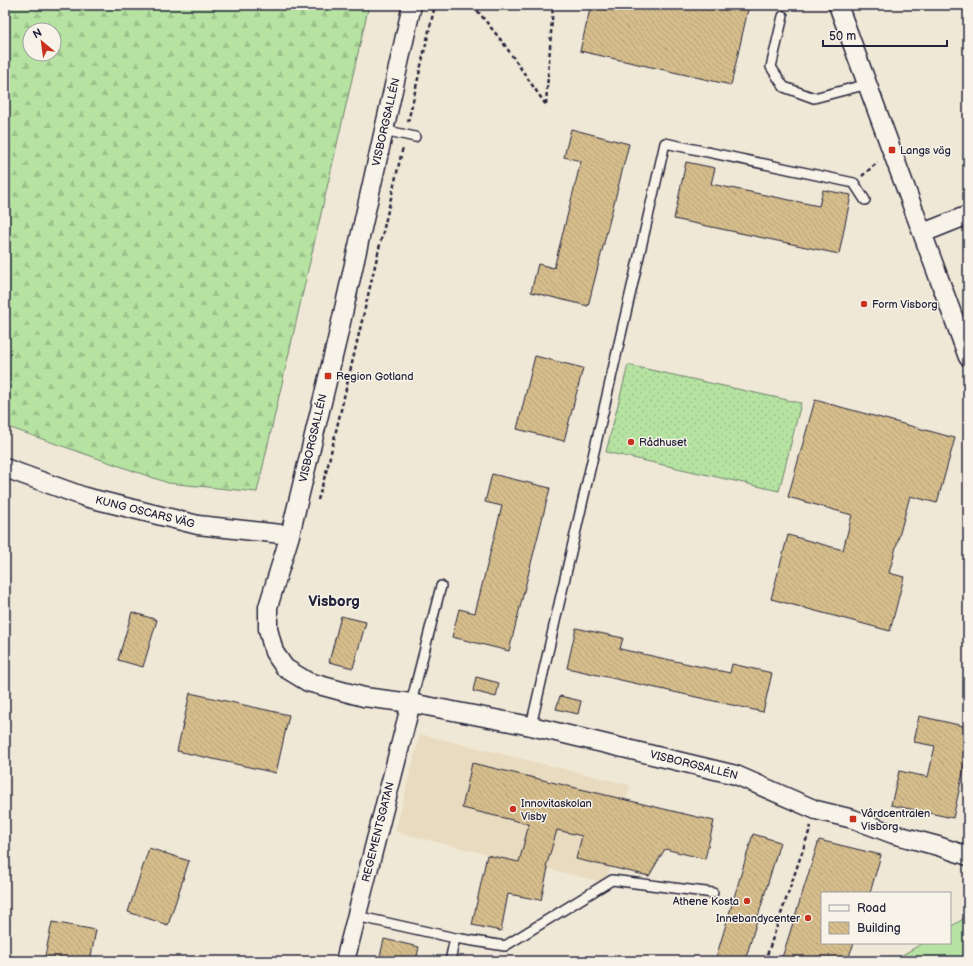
<svg xmlns="http://www.w3.org/2000/svg" width="973" height="966" font-family="'Balsamiq Sans',sans-serif">
<style>
.built{fill:#e8dbc0}
.grass{fill:url(#grass-dots);stroke:#6c826e}
.forest{fill:url(#forest-firs);stroke:#6c826e;fill-rule:evenodd}
.park{fill:#b6e3a1;stroke:#6c826e}
.building{fill:url(#building-back-hatch);stroke:#22223b}
.lines{fill:none;stroke-linecap:round;stroke-linejoin:round}
.service-casing{stroke:#22223b;stroke-width:12}
.minor-casing{stroke:#22223b;stroke-width:21}
.path{stroke:#22223b;stroke-width:2.5;stroke-dasharray:4 3;stroke-linecap:butt}
.service{stroke:#f7f3e8;stroke-width:9}
.minor{stroke:#f7f3e8;stroke-width:18}
.poi-dot{fill:#c8321e;stroke:#f7f3e8;stroke-width:1.5}
.labels{text-anchor:middle;dominant-baseline:central;stroke-width:3;stroke-linejoin:round;paint-order:stroke}
.street-label{font-size:11px;fill:#22223b;stroke:#f7f3e8}
.poi-label{font-size:11px;fill:#22223b;stroke:#f7f3e8;text-anchor:start}
.district-label{font-size:15px;font-weight:bold;fill:#22223b;stroke:#f7f3e8}
</style>
<defs>
<pattern id="grass-dots" width="8" height="8" patternUnits="userSpaceOnUse"><rect width="8" height="8" fill="#b6e3a1"/><path d="M2 2h.1M6 6h.1" fill="none" stroke="#9cc28c" stroke-width="1.8" stroke-linecap="round"/></pattern>
<pattern id="forest-firs" width="22" height="20" patternUnits="userSpaceOnUse"><rect width="22" height="20" fill="#b6e3a1"/><path d="M5 1l3.5 6h-7zM16 11l3.5 6h-7z" fill="#9cc28c"/></pattern>
<pattern id="building-back-hatch" width="6" height="6" patternUnits="userSpaceOnUse"><rect width="6" height="6" fill="#d5bd8c"/><path d="M-1 5l2 2M0 0l6 6M5-1l2 2" fill="none" stroke="#b7a27a"/></pattern>
</defs>
<rect width="100%" height="100%" fill="#f0e8d6"/>
<filter id="ink" filterUnits="userSpaceOnUse"><feTurbulence type="fractalNoise" baseFrequency=".025" numOctaves="2"/><feDisplacementMap in="SourceGraphic" scale="8" xChannelSelector="R" yChannelSelector="G"/><feConvolveMatrix kernelMatrix="1 2 1 2 8 2 1 2 1" color-interpolation-filters="sRGB"/></filter>
<g filter="url(#ink)">
<path class="built" d="M420 734 630 785 606 883 395 832Z"/>
<path class="grass" d="M628 365 801 403 779 491 606 452Z"/>
<path class="forest" d="M5 5H369L257 492 168 483 5 426ZM30 30H54V54H30Z"/>
<path class="park" d="M968 916V961H892L923 943H950V927Z"/>
<path class="building" d="M591 5H749L731 85 580 51Z
M571 129 629 144 588 306 531 292 538 264 554 268 581 161 564 157Z
M686 162 715 168 711 184 819 206 823 190 851 195 839 254 674 219Z
M535 356 583 368 564 441 517 429Z
M815 400 955 438 937 503 910 496 889 573 904 577 890 631 771 599 788 535 843 550 852 515 788 497Z
M492 474 550 488 509 651 452 637 459 609 475 613 502 506 485 502Z
M132 612 157 620 143 667 118 660Z
M341 616 366 622 353 668 329 662Z
M576 628 623 638 620 649 730 673 732 664 772 673 763 712 567 668Z
M476 677 499 683 496 697 473 691Z
M190 693 289 715 276 773 177 751Z
M560 696 581 701 578 714 556 709Z
M919 716 968 727V750L953 818 891 805 899 771 928 777 935 746 914 742Z
M472 763 714 821 705 859 665 849 649 876 576 859 582 836 557 830 546 867 548 868 541 900 508 894 501 931 472 925 487 855 519 862 529 824 462 808Z
M753 834 780 842 745 961H715Z
M819 840 881 855 870 893H822V943H854L849 956 845 961H781Z
M149 848 189 861 168 925 128 912Z
M52 922 96 930 90 961H44Z
M384 939 419 947 416 961H379Z"/>
<g class="lines">
<g class="service-casing">
<path id="service" d="M783 16 771 67 784 87 814 98 868 84
M384 130 415 137
M411 703 441 586
M531 726 665 143 854 183 865 200
M356 916 455 938 450 961
M455 938 505 946 612 880 713 893"/>
</g>
<g class="minor-casing">
<path id="minor" d="M412 5 337 340 290 535 268 607V629L274 652 285 668 308 682 364 697 411 703 531 726 736 775 816 810 853 819 893 834 938 846 968 856
M838 5 968 357
M923 233 968 215
M5 468 85 497 198 525 290 535
M345 961 411 703"/>
</g>
<path class="path" d="M473 5 504 44 546 105
M546 104 553 5
M408 122 435 5
M862 176 878 162
M318 500 328 465 403 147
M765 961 811 826"/>
<use href="#service" class="service"/>
<use href="#minor" class="minor"/>
</g>
</g>
<g class="poi-dot">
<rect x="888" y="146" width="8" height="8" rx="2"/>
<circle cx="864" cy="304" r="4"/>
<rect x="324" y="372" width="8" height="8" rx="2"/>
<circle cx="631" cy="442" r="4"/>
<circle cx="513" cy="809" r="4"/>
<rect x="849" y="815" width="8" height="8" rx="2"/>
<circle cx="747" cy="901" r="4"/>
<circle cx="808" cy="918" r="4"/>
</g>
<g class="labels">
<g class="street-label">
<text transform="translate(386 122) rotate(-77)">VISBORGSALLÉN</text>
<text transform="translate(313 438) rotate(-77)">VISBORGSALLÉN</text>
<text transform="translate(145 512) rotate(14)">KUNG OSCARS VÄG</text>
<text transform="translate(694 765) rotate(14)">VISBORGSALLÉN</text>
<text transform="translate(378 832) rotate(-76)">REGEMENTSGATAN</text>
</g>
<g class="poi-label">
<text x="900" y="150">Langs väg</text>
<text x="872" y="304">Form Visborg</text>
<text x="336" y="376">Region Gotland</text>
<text x="639" y="442">Rådhuset</text>
<text x="521" y="803">Innovitaskolan<tspan x="521" dy="13">Visby</tspan></text>
<text x="861" y="813">Vårdcentralen<tspan x="861" dy="13">Visborg</tspan></text>
<text x="739" y="901" text-anchor="end">Athene Kosta</text>
<text x="800" y="918" text-anchor="end">Innebandycenter</text>
</g>
<g class="district-label">
<text x="334" y="601">Visborg</text>
</g>
</g>
<rect width="973" height="966" fill="none" stroke="#f7f3e8" stroke-width="20"/>
<rect x="10" y="10" width="953" height="946" fill="none" stroke="#22223b" stroke-width="1.5" filter="url(#ink)"/>
<rect x="821" y="892" width="130" height="52" fill="#f7f3e8" stroke="#a29fa3"/>
<rect x="829" y="905" width="20" height="6" fill="#f7f3e8" stroke="#a29fa3"/>
<text x="857" y="912" font-size="12" fill="#22223b">Road</text>
<rect x="829" y="922" width="20" height="12" fill="url(#building-back-hatch)" stroke="#a29fa3"/>
<text x="857" y="932" font-size="12" fill="#22223b">Building</text>
<g transform="translate(42 42) rotate(331)"><circle r="19" fill="#f7f3e8" stroke="#a29fa3"/>
<path d="M0-3L7 15L0 10L-7 15Z" fill="#c8321e"/>
<text y="-6" font-size="11" font-weight="bold" text-anchor="middle" fill="#22223b">N</text>
</g>
<path d="M823 40v6h124v-6" fill="none" stroke="#22223b" stroke-width="2"/>
<text x="829" y="40" font-size="12" fill="#22223b" stroke="#f7f3e8" stroke-width="3" paint-order="stroke">50 m</text>
</svg>
